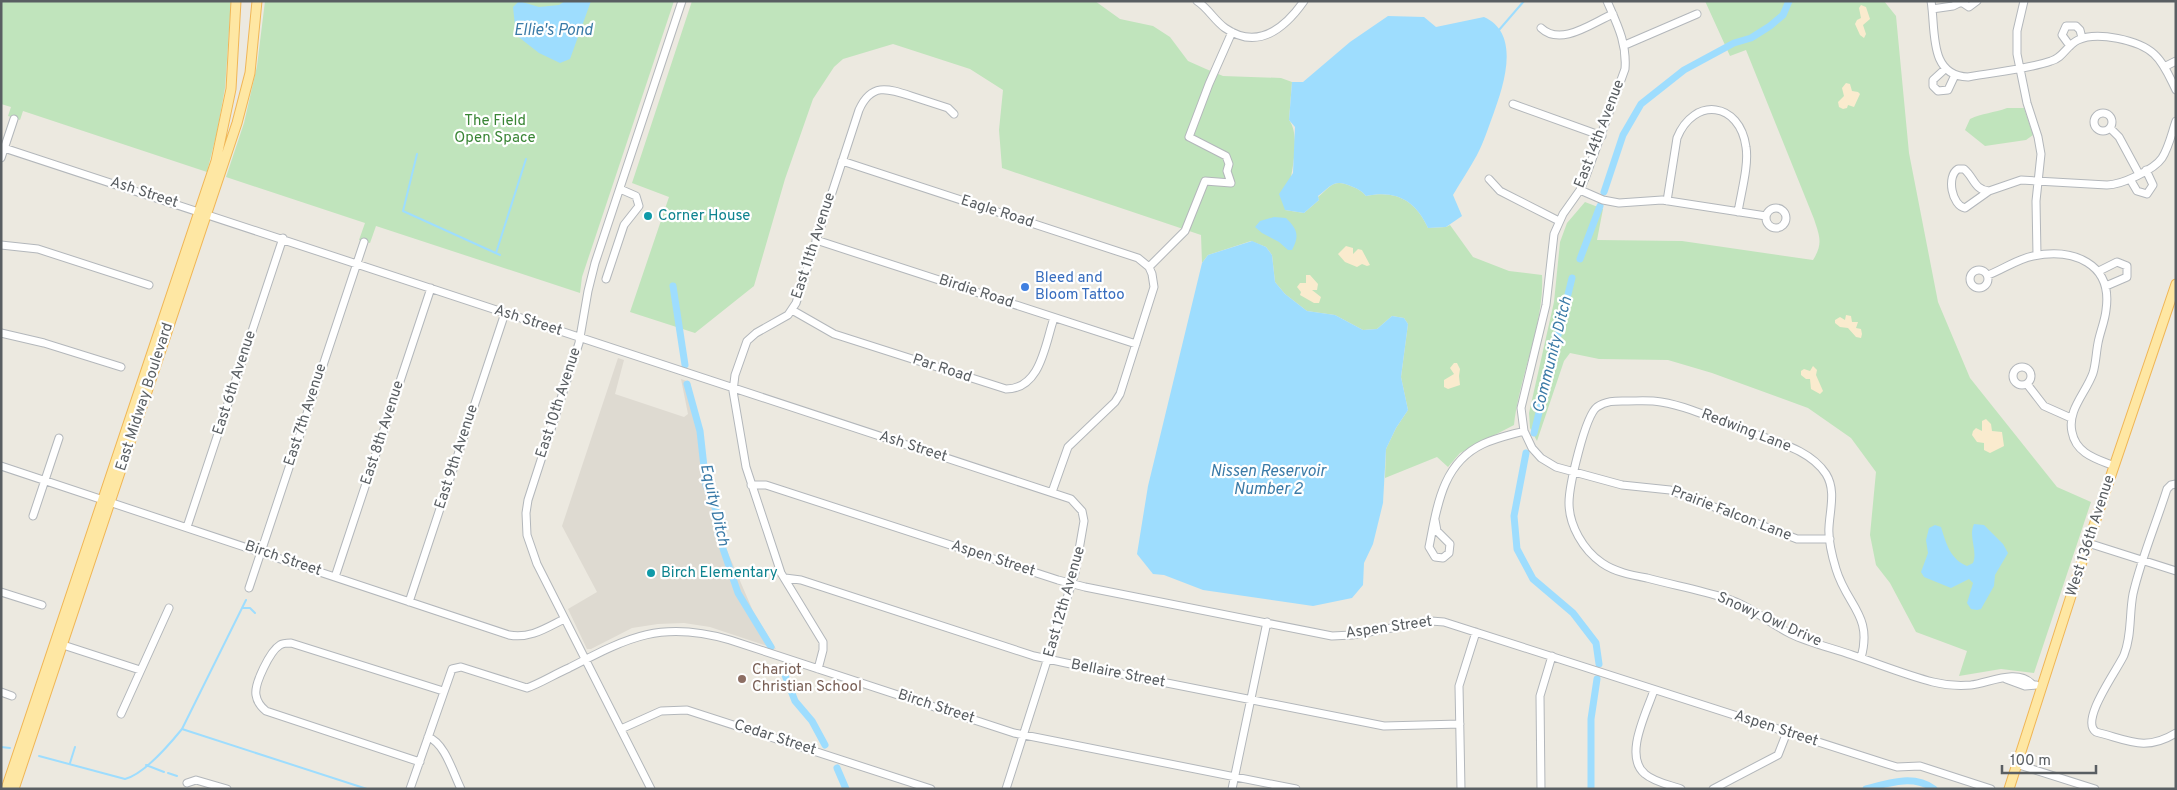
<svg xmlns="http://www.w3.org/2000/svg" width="2177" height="790" font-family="Overpass,sans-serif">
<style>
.education{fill:#dedad1}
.green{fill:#c0e4bc}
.sand{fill:#faebce}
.water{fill:#9eddfe}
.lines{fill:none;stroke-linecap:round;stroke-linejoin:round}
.stream{stroke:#9eddfe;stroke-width:2}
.canal{stroke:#9eddfe;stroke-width:7}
.minor-casing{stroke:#b3b7bb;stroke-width:9}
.major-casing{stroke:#f0b656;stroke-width:11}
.minor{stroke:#fff;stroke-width:7}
.major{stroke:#fee7a3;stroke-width:9}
.culture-dot{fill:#0f9aa8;stroke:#fff;stroke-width:2}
.shop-dot{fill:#3f7fe0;stroke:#fff;stroke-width:2}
.education-dot{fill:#8d6e63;stroke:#fff;stroke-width:2}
.labels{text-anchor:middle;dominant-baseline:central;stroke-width:4.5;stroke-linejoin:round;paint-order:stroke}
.park-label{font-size:15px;fill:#398535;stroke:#fff}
.street-label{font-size:15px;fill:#595e62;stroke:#fff}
.culture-label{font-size:15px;fill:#0d838f;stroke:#fff;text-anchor:start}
.shop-label{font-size:15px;fill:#366cbe;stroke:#fff;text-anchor:start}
.education-label{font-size:15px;fill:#785e54;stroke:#fff;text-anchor:start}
.water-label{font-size:16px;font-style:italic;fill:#3a7aa7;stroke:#fff}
</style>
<rect width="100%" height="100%" fill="#ece9e0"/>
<path class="education" d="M618 358 624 360 615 394 684 417 688 414 681 379 690 382 701 436 708 485 717 506 722 539 753 611 776 649 710 627 684 623 658 624 632 628 591 649H587L568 609 597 592 562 526Z"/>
<path class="green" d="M1 1H231L225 88 217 132 207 172 23 111 20 120 8 116 11 107 1 104Z
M265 1H674L582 277 580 293 376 226 370 243 359 240 365 223 226 177 244 123 257 66Z
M692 1H1095L1120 19 1153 26 1170 37 1188 61 1206 69 1223 76 1281 78 1292 82 1289 120C1303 138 1288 187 1285 210L1304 213 1319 200 1318 197C1332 185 1334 178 1353 187 1358 189 1362 191 1366 196 1396 190 1415 200 1428 228L1446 227 1450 225 1473 257 1509 271 1542 275C1545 322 1519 377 1514 425L1460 453 1448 467 1437 457 1385 478 1386 449 1396 428 1408 410 1401 377 1408 324 1404 318 1392 316 1377 329 1363 330 1335 315 1307 311 1285 294 1275 282 1272 255 1266 247 1251 241 1208 255 1202 263 1201 235 1002 168 999 130 1003 90 970 69 893 44 843 59 834 67 813 99 785 179 754 286 695 333 630 312 669 197 632 183Z
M1705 1H1884L1896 16 1909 153 1938 302 1970 378 2057 487 2091 502 2034 673 2001 669 1959 676 1967 651 1916 632 1890 583 1876 565 1870 535 1876 472 1851 438 1808 408 1712 373 1668 360 1599 359 1570 353 1564 361 1537 441 1530 428 1529 413 1554 302 1560 242 1567 223 1585 202 1603 209 1597 240 1682 241 1813 260C1823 244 1820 237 1814 219L1746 50 1730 56Z
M2007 108H2024L2033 135 2026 140 1985 146 1965 130 1970 119C1982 113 1994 113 2007 108Z"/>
<path class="sand" d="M1861 5 1866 7 1870 19 1863 25 1866 34 1864 38 1860 35 1855 24 1857 20 1861 18 1859 8Z
M1846 83 1850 84 1852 91 1858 92 1860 94 1854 107 1848 105 1847 108 1843 109 1839 107 1838 102 1844 96 1842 88Z
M1346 246 1353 248V254L1358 249 1362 250 1370 265 1367 266 1362 264 1357 267 1345 262 1338 254Z
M1306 275H1310L1318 284 1317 290H1312L1321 297 1319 303H1314L1300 295 1301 292 1297 287 1300 283H1306Z
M1846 315 1851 316 1852 322H1858L1856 328 1861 329 1862 334 1861 338 1856 337 1848 328 1840 327 1835 323V320L1840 317 1845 320Z
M1454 363H1457L1460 369 1459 376 1460 385 1448 389 1444 387V380L1454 374 1450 368Z
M1813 366 1817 370 1816 375 1823 391 1820 394 1811 389 1810 379H1806L1801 375V371L1804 369 1810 371Z
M1986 419 1991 424 1992 431 2002 432 2004 446 1990 453 1984 450V443L1977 442 1972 435 1973 431 1976 428 1982 431V421Z"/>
<path class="water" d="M519 1 539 7 559 5 565 1H591L570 59 560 63 539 53 516 35 513 7Z
M1388 16 1424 17 1436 27 1484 17C1522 34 1503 87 1493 115 1488 128 1484 142 1477 155 1470 168 1461 181 1453 195L1462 216 1446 227 1428 228C1415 200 1396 190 1366 196 1362 191 1358 189 1353 187 1334 178 1332 185 1318 196L1319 200 1304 213 1285 210 1279 194 1293 173 1295 127 1289 120 1292 82H1303L1350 42Z
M1274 217 1286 218C1297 229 1300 235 1292 250H1288L1279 242 1262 233 1255 227 1260 221Z
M1252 241 1266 247 1272 255 1275 282 1285 294 1307 311 1335 315 1363 330 1377 329 1392 316 1404 318 1408 324 1401 377 1408 410 1396 428 1386 449 1383 503 1373 544 1364 563 1363 585 1352 598 1313 606 1203 590 1164 575 1153 574 1137 554 1148 486 1202 263 1208 255Z
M1974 524 1984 525 2003 544 2008 553 1995 575 1994 586 1981 609 1977 610 1971 609 1967 603 1973 583 1969 579 1951 588 1924 577 1921 572 1928 553 1926 540 1929 528 1935 525 1941 527C1946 543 1950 559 1967 566L1973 563C1978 550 1968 537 1974 524Z"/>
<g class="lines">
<path class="stream" d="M1499 30 1524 1
M417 154 403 211 500 255
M496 253 526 159
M242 608H250L255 613
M182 729 367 789
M1 747 10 748
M39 756 125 779C144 774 169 745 182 729L246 600
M70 763 75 747
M146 765 164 772
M168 773 177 776"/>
<path class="canal" d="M1604 192 1623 135 1641 104 1684 70 1734 43 1751 38 1770 26 1783 15 1789 1
M1580 259 1600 206
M673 286 685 365
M687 384 700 431 706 485 716 510 718 534 738 593 771 647
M1534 433 1572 278
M1526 453 1514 516 1517 549 1533 579 1573 613 1596 643 1599 664
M783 670 795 701 812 721 825 745
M837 768 846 789
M1591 789V719L1597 679
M1866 789C1888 783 1914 774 1934 789"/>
<g class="minor-casing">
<path id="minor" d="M1197 1C1208 8 1214 20 1225 28 1258 51 1285 28 1304 1
M1607 1C1617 24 1627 43 1625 69L1586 176 1580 190 1563 214 1554 234 1546 305 1521 408 1524 431 1532 448 1541 458 1556 467 1622 485 1670 490 1797 539H1830
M1931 1C1936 29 1928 76 1968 77 1995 72 2025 70 2051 61 2063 58 2067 45 2078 40 2097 31 2139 40 2154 54 2164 63 2170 78 2176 90
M1960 1 1969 7 1977 1
M2024 1 2017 31V54L2027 103 2038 137 2041 154 2036 201 2037 255
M1932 9 1953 6 1961 2
M1541 28C1561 47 1592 23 1613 14
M1625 45 1697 14
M2070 46 2062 35 2066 26H2076L2080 30 2082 38
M2164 67 2176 61
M1945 69 1933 80V86L1938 91 1948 90 1955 75
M1513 104 1602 136
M2094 122a9 9 0 1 1 18 0a9 9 0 1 1-18 0Z
M2110 128 2119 137 2139 174
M1 147 1071 499 1082 511 1084 521 1075 573 1006 789
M1 158 14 119
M842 161 1138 258 1149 267
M1958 169H1964C1974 177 1974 190 1989 191L1965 208C1952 206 1946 176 1958 169Z
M1489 179 1500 191 1559 221
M2130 179 2137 191 2147 194 2153 185 2146 170
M1580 190 1603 200 1619 203 1662 200 1766 216
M1989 191 2021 180 2107 185C2121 185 2154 170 2162 158 2169 147 2172 132 2176 121
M1667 201 1677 138C1694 96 1740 102 1746 147 1749 165 1741 193 1738 212
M1766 218a10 10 0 1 1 20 0a10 10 0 1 1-20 0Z
M816 240 1136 344
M1 245 38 249 149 285
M1970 279a9 9 0 1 1 18 0a9 9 0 1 1-18 0Z
M2099 271 2117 262 2127 266V277L2106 286
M1988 275C2002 270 2017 259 2033 256 2073 248 2113 263 2106 310 2105 321 2100 332 2098 343 2096 353 2096 363 2093 373 2086 393 2067 410 2072 432 2076 454 2097 459 2114 466
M606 279 624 225 639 206 636 196 620 189
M792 310 834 334 1006 389C1041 389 1045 344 1054 318
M1 333 44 343 121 367
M2013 376a9 9 0 1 1 18 0a9 9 0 1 1-18 0Z
M2027 384 2044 406 2071 418
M1 466 509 635C530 639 546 628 564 619
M2176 484 2171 485 2167 489C2156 524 2141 559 2133 594 2129 615 2132 635 2124 655 2118 669 2079 721 2096 732 2128 740 2145 752 2176 733
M751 485H766L1058 580 1085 587 1332 636 1352 635 1431 621 1444 622 1887 764 1897 767 1920 766 1991 789
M1052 492 1068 447 1115 402 1120 394 1154 287 1152 274 1149 267 1185 231 1205 181 1231 183 1227 171 1229 164 1226 156 1189 137 1209 84 1232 32
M33 516 59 438
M1435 520 1437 531 1450 544 1449 553 1443 558 1435 557 1429 547C1437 507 1442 463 1483 444 1496 438 1510 435 1524 431
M187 527 283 238
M2088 543 2176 571
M335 577 431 288
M785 578 801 580 1034 656 1066 663 1384 726 1460 724
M249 588 364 242
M1 592 42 605
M409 602 505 313
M60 644 140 670
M1861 658C1873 615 1847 606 1836 569 1832 556 1828 540 1829 527 1830 509 1836 490 1826 474 1809 448 1774 442 1747 431 1718 421 1691 407 1661 402 1650 400 1639 401 1628 401 1617 401 1607 400 1597 407 1585 416 1569 486 1569 503 1569 525 1583 550 1602 563 1615 572 1631 575 1647 578 1673 585 1700 590 1725 598 1749 605 1769 623 1791 634 1810 643 1832 648 1852 655 1879 664 1906 675 1933 682 1945 685 1959 686 1971 685 1989 683 2017 668 2032 684
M818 669 823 650V642L781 573 746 467 733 391 735 375 747 341 756 333 788 315 796 303 859 110C871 83 887 88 911 96 923 100 936 104 948 108L954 114
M2006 679 2025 686 2036 685
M1654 690C1647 712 1623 756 1645 774 1654 782 1670 785 1681 789
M1 692 12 696
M121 714 169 608
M621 729 661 711 687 710 931 789
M428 737C445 743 453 773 461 789
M420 762 266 711C261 707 257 702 256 695 254 684 270 651 280 645 283 643 287 643 291 643L443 691
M2016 764 2095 789
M187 783 196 780 227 789
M410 789 452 669 461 667 527 688C541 683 555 674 569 668 629 637 661 620 730 640L1014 733 1296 789
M651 789 537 564 527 535 526 513 528 500 579 343 588 291 595 263 682 1
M1232 789 1267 622
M1461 789 1459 686 1476 632
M1541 789 1540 696 1552 656
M1713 789 1778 755 1787 732"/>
</g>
<g class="major-casing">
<path id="major" d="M6 789 216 161 231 89 236 1
M14 789 237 123 250 73 257 1
M2009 789 2088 543 2176 284"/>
</g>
<use href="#minor" class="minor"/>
<use href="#major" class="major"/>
</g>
<g class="culture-dot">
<circle cx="648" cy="216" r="5"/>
<circle cx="651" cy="573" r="5"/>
</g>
<circle class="shop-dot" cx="1025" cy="287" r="5"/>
<circle class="education-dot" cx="742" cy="679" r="5"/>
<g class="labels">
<g class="park-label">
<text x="495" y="121">The Field<tspan x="495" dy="17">Open Space</tspan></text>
</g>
<g class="street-label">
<text transform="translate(1600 134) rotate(-69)">East 14th Avenue</text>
<text transform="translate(144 193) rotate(18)">Ash Street</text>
<text transform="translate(997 212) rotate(18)">Eagle Road</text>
<text transform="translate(814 246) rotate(-72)">East 11th Avenue</text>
<text transform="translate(976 292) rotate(18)">Birdie Road</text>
<text transform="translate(528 321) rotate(18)">Ash Street</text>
<text transform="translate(942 369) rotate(18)">Par Road</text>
<text transform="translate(235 383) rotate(-72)">East 6th Avenue</text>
<text transform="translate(145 397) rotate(-72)">East Midway Boulevard</text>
<text transform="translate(559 403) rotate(-72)">East 10th Avenue</text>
<text transform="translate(306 415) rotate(-72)">East 7th Avenue</text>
<text transform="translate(1746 431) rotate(21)">Redwing Lane</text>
<text transform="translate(383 433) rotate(-72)">East 8th Avenue</text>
<text transform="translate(913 447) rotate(18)">Ash Street</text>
<text transform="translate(457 457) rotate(-72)">East 9th Avenue</text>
<text transform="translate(1731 514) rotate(21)">Prairie Falcon Lane</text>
<text transform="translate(2091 536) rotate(-72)">West 136th Avenue</text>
<text transform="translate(283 559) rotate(19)">Birch Street</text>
<text transform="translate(993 559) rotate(18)">Aspen Street</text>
<text transform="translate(1065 602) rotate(-74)">East 12th Avenue</text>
<text transform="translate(1769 620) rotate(24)">Snowy Owl Drive</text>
<text transform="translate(1389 628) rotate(-8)">Aspen Street</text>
<text transform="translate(1118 674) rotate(11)">Bellaire Street</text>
<text transform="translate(936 707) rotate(18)">Birch Street</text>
<text transform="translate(1776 729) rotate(18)">Aspen Street</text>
<text transform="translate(775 738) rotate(18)">Cedar Street</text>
</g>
<g class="culture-label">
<text x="658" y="216">Corner House</text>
<text x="661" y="573">Birch Elementary</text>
</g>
<g class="shop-label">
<text x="1035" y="278">Bleed and<tspan x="1035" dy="17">Bloom Tattoo</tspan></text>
</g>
<g class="education-label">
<text x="752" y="670">Chariot<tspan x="752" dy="17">Christian School</tspan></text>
</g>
<g class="water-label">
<text x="553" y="31">Ellie's Pond</text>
<text transform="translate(1553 355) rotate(-76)">Community Ditch</text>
<text x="1268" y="472">Nissen Reservoir<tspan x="1268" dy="18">Number 2</tspan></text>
<text transform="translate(714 505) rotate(77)">Equity Ditch</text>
</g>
</g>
<rect width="2177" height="790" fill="none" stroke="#595e62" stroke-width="5"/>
<path d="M2002 765v8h94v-8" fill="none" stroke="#595e62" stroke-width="2.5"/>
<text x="2010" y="765" font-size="15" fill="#595e62" stroke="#ffffff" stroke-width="4" paint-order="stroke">100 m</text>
</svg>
